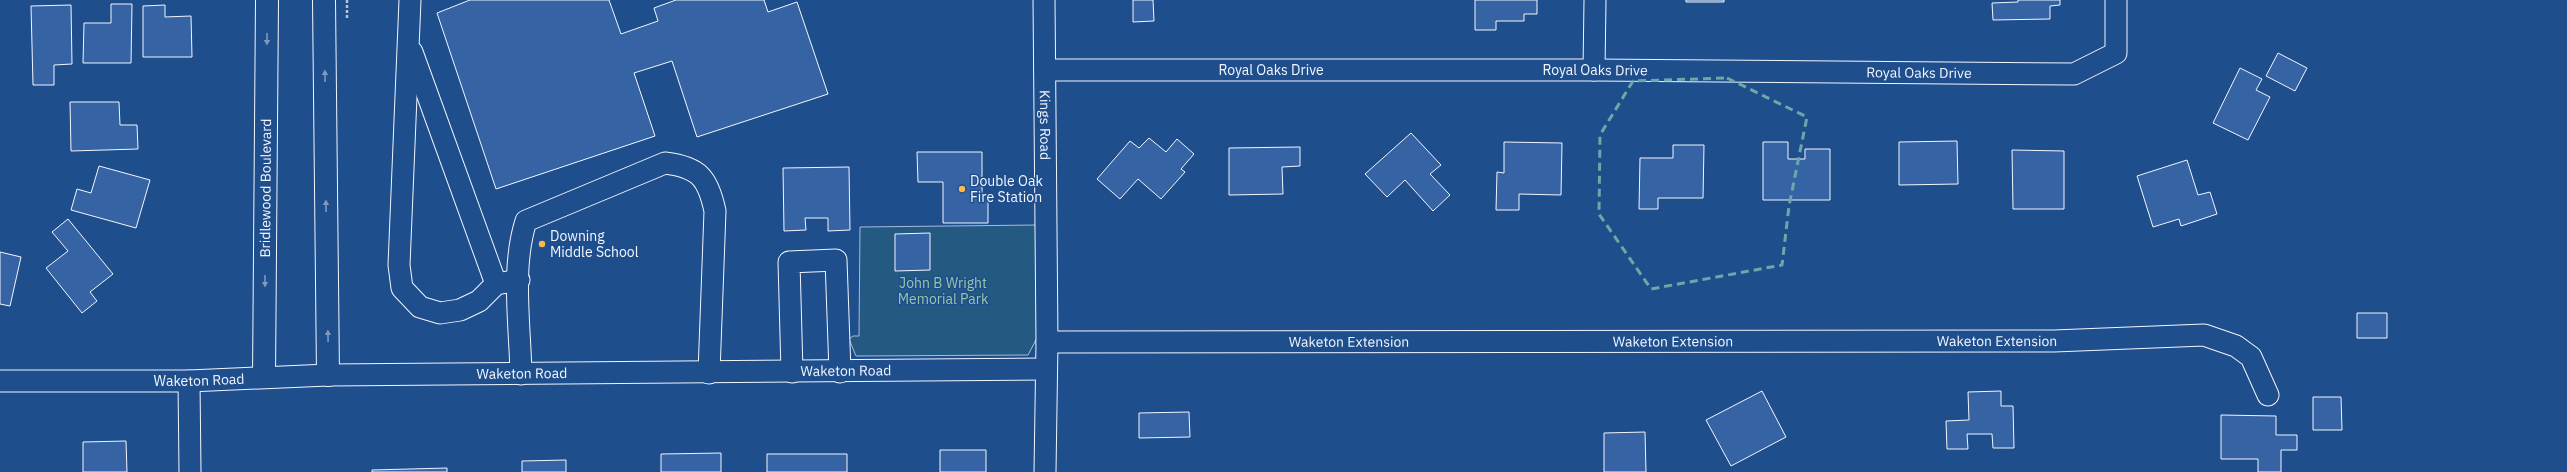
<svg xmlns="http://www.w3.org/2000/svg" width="2567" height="472" font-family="'IBM Plex Sans',sans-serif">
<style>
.green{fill:#245a82;stroke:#a8bbd7}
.building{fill:#3563a3;stroke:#f2f6ff}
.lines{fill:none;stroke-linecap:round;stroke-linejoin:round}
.minor-casing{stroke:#f2f6ff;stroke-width:23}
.major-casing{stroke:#f2f6ff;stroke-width:24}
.path{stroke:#b3c4dc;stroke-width:2.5;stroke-dasharray:3 2;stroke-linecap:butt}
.minor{stroke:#1f4e8c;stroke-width:21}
.major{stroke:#1f4e8c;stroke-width:22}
.oneway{fill:#7e9ac0}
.marked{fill:none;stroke:#6aa9a8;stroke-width:3;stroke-dasharray:8 5;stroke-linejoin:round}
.poi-dot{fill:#ffb74d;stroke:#1f4e8c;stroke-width:1.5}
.labels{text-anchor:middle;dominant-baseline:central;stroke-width:3;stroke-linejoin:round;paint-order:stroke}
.street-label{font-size:14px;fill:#f2f6ff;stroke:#1f4e8c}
.poi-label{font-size:14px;fill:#f2f6ff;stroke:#1f4e8c;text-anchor:start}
.park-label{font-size:14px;fill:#97c8a6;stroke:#1f4e8c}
</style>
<rect width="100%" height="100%" fill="#1f4e8c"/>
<path class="green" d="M1037 225V338L1028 355 856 356 849 339 853 336H859L860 227Z"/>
<path class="building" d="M470 0H609L621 34 658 21 654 8 676 0H764L768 12 797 2 828 94 697 137 672 61 634 73 655 136 496 189 437 13Z
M1133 0H1153L1154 21 1133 22Z
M1475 0H1537V14H1524V21H1496V30H1475Z
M1686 0H1724V2H1686Z
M2018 0H2060V5L2050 6V19L1993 20 1992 3 2018 2Z
M111 4H132L131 63H83L84 23H111Z
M71 5 72 64 54 65V85H33L31 6Z
M165 5V17L191 16 192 57H143V6Z
M2278 53 2307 68 2295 91 2266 76Z
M2240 68 2262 79 2256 90 2270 97 2248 140 2213 123Z
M70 102H119L120 125H137L138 149 71 151Z
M1411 133 1441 165 1430 174 1450 195 1433 211 1405 180 1387 197 1365 174Z
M1149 138 1166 152 1177 139 1194 154 1181 169 1185 172 1161 199 1138 179 1120 199 1097 179 1130 141 1139 148Z
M1957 141 1958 184 1899 185V142Z
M1504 142 1562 143 1561 195 1519 194V210H1496L1497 172 1504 173Z
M1763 142H1788V159H1805V149H1830V200H1763Z
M1673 145H1704L1703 198H1658V209H1639L1640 158H1673Z
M1300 147V166L1282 167 1283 194 1229 195V148Z
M2012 150 2064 151V209H2013Z
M917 152H982V196L988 195V223H943V182H918Z
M2187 160 2198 195 2210 192 2217 214 2181 226 2179 219 2153 227 2137 176Z
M99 166 150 180 136 228 71 210 77 189 91 193Z
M849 167 850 230 828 231V218H805L806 230 784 231 783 168Z
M68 219 113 274 90 292 97 301 82 313 46 268 68 251 52 232Z
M930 233V270L895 271V234Z
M0 252 21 257 10 306 0 304Z
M2357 313H2387V338H2357Z
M1762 391 1786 437 1731 466 1706 420Z
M2001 391V406H2013L2014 448H1993L1992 434H1967L1968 449H1947L1946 421 1969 420 1968 392Z
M2313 397H2341L2342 430H2313Z
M1189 412 1190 437 1139 438V413Z
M2221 415 2276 416V435H2297V450H2281V472H2258V459H2221Z
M1645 432 1646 472H1604V433Z
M126 441 127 472H83V442Z
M940 450H986V472H940Z
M721 453V472H661V454Z
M767 454H847V472H767Z
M566 460V472H522V461Z
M447 468V472H372V470Z"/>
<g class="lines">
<g class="minor-casing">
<g id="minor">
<path d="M410 0 399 265 402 288 420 307 440 313 460 310 479 301 496 284 519 280"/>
<path id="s1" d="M1044 0 1047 342 1045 472"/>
<path d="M412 52 496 284"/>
<path id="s2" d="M1045 70H1594L2074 74 2116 53V0"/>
<path d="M1594 70 1595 0"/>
<path id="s3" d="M1047 342 2054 341 2204 335 2236 346 2251 357 2268 395"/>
<path d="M792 372 789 262 836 260 840 372"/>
<path d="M521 374C520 326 511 267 526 221L665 163C699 167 708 178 715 211L709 373"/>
<path id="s4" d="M0 381H189L328 375 1045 369"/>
<path d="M189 381 190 472"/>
</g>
</g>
<g class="major-casing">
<g id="major">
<path d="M324 0 328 375"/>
<path id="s5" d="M264 377 267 0"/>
</g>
</g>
<path class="path" d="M347 0V19"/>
<use href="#minor" class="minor"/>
<use href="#major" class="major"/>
</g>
<defs><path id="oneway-solid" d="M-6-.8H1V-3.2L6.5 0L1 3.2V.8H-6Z"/></defs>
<g class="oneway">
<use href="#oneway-solid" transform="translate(267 39) rotate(90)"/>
<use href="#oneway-solid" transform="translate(325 76) rotate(-91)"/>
<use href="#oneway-solid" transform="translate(326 206) rotate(-91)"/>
<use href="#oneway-solid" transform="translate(265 281) rotate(90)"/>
<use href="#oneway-solid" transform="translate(328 336) rotate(-91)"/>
</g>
<path class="marked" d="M1727 78 1807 117 1789 206 1782 265 1651 289 1599 214 1600 135 1633 81Z"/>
<g class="poi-dot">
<circle cx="962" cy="189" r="4"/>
<circle cx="542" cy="244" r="4"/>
</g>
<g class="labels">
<g class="street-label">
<text stroke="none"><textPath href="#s2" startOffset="226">Royal Oaks Drive</textPath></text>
<text stroke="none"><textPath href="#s2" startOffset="550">Royal Oaks Drive</textPath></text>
<text stroke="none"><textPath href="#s2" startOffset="874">Royal Oaks Drive</textPath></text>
<text stroke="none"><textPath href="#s1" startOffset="125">Kings Road</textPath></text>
<text stroke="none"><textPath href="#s5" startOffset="189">Bridlewood Boulevard</textPath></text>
<text stroke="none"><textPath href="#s3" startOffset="950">Waketon Extension</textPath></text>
<text stroke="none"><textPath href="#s3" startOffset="302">Waketon Extension</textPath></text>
<text stroke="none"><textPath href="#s3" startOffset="626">Waketon Extension</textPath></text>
<text stroke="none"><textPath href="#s4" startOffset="846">Waketon Road</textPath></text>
<text stroke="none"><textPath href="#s4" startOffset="522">Waketon Road</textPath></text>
<text stroke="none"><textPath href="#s4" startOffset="199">Waketon Road</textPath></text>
</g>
<g class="poi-label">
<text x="970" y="181">Double Oak<tspan x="970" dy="16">Fire Station</tspan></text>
<text x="550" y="236">Downing<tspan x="550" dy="16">Middle School</tspan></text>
</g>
<g class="park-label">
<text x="943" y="283">John B Wright<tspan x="943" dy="16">Memorial Park</tspan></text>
</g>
</g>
</svg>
